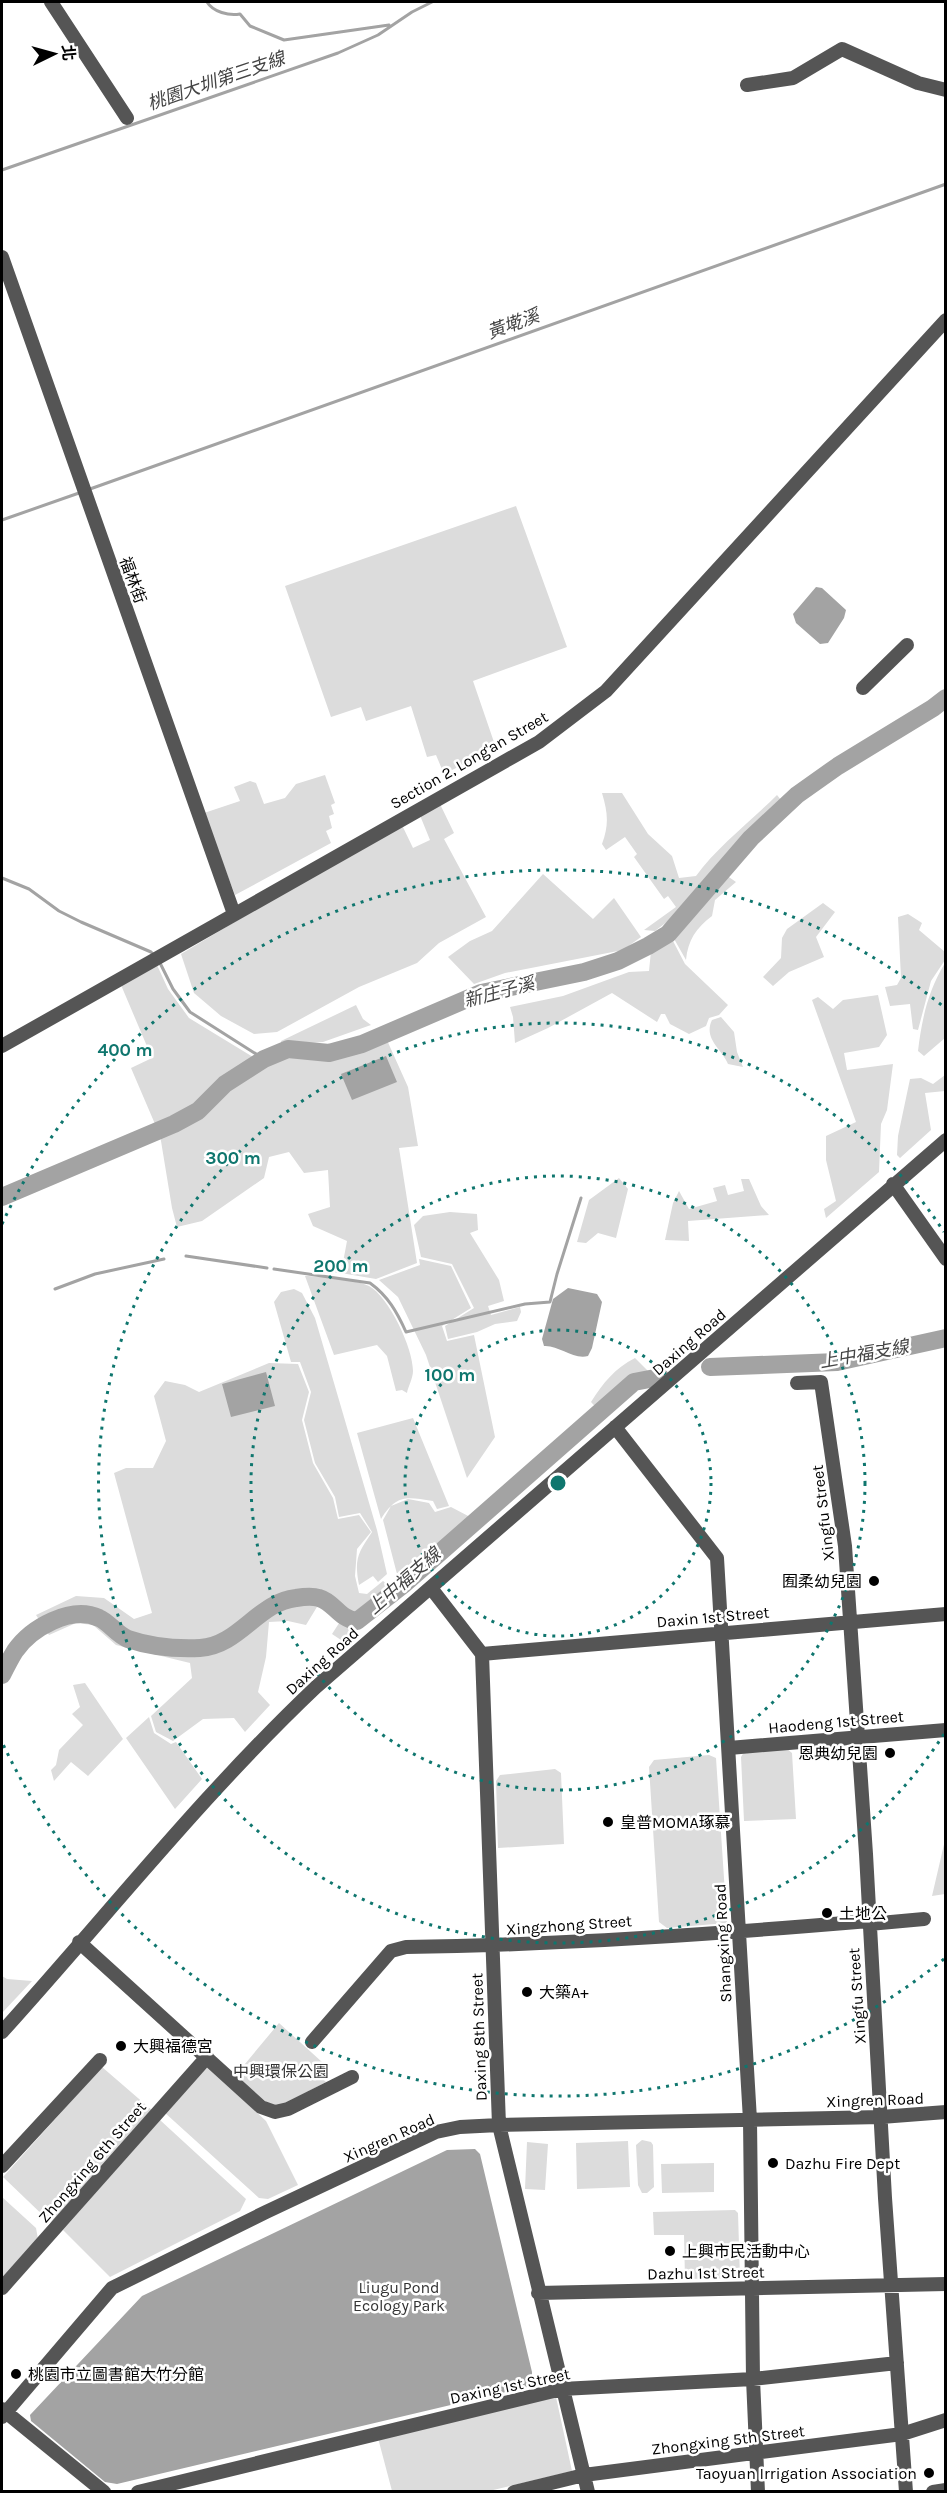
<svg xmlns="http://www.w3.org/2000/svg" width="947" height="2493" font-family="Karla,'Noto Sans TC',sans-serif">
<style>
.green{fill:#dcdcdc}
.water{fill:#a3a3a3}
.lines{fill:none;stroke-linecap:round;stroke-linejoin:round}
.stream{stroke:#a3a3a3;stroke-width:3}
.river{stroke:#a3a3a3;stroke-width:18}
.minor{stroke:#555;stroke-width:14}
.ring{fill:none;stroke:#0f766e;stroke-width:3;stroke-dasharray:3 6}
.poi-dot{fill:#000;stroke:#fff;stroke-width:2}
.labels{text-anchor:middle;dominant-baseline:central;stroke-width:5;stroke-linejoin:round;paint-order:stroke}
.street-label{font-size:16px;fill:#000;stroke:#fff}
.poi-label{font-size:16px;fill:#000;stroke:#fff;text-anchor:start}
.park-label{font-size:16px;fill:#333;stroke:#fff}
.water-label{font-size:18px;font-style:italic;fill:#444;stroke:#fff}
.centre{fill:#0f766e;stroke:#fff;stroke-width:3}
.ring-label{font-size:18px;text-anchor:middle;font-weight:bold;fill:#0f766e;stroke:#fff;stroke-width:5;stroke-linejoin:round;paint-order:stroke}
</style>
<rect width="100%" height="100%" fill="#fff"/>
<path class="green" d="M516 506 567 647 473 681 496 748 444 774 436 755 427 757 411 706 366 721 361 707 331 717 285 586Z
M325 775 335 803 331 805 334 814 329 816 332 828 326 831 331 843 235 895 204 813 240 801 234 787 250 781 256 783 264 804 285 798 296 784Z
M602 793H622L648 834 672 856 679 878 696 876C717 847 751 821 777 795L781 800 728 854 681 911 655 931 644 930 676 907 668 896 664 899 634 857 637 854 625 837 606 850 602 844C609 825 608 813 602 793Z
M439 802 454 833 444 839 486 917 439 943 417 963 359 987 277 1032 254 1034 221 1016 194 993 181 954 401 823 413 848 430 840 419 813Z
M543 874 593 919 614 898 641 937 623 950 505 973 474 984 448 957 470 941 492 931Z
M726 875 736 882 715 900 712 916C696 928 688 940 686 960L673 937Z
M823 903 835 912 816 937 824 957 789 972 773 986 763 977 781 958 782 938 787 929Z
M908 914 922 923 919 930 945 952V960L931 981 918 1030 913 1029 910 1004 890 1006 885 987 897 985 901 978 898 917Z
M673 941 685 964 728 1005 719 1015 709 1018 706 1026 689 1034 670 1024 665 1014H661L657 1022 612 993 548 1028 515 1043 513 1017 510 1007 563 996 629 972 649 971 651 951Z
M945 963V1038L924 1056 918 1051C922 1018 928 991 945 963Z
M157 965 168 989 189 1018 253 1057 220 1078 193 1107 155 1124 131 1068 152 1058 121 985Z
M878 995 887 1035 879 1047 844 1053 847 1070 893 1064 887 1110 881 1124 879 1172 826 1218 824 1209 836 1201 826 1160V1136L856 1122 812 1000 818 997 833 1009 843 1000Z
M356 1005 363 1019 371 1025 323 1042 281 1045V1041Z
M721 1017 734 1032 737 1052 743 1067 728 1064C722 1049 703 1039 712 1020Z
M386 1038 408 1087 418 1146 399 1148 417 1263 376 1279 341 1273 347 1241 313 1226 308 1214 330 1207 328 1170 304 1173 289 1152 269 1157 264 1178 202 1221 177 1227 172 1208 160 1135 202 1117 230 1088 268 1064 288 1058H332L368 1047Z
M945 1075V1091L925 1093 931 1130 900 1158 897 1155 898 1136 910 1079 921 1078 933 1084Z
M619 1178 628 1189 616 1238 598 1233 586 1243 577 1242 589 1200Z
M741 1179H749L761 1206 769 1215 688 1221 689 1241 665 1240 673 1203 679 1191 689 1209 717 1201 713 1188 725 1185 728 1195 744 1191Z
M450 1212 477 1214 478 1230 470 1233 499 1280 504 1301 488 1306 491 1315 520 1307 521 1312 517 1321 495 1324 477 1332 448 1339 445 1326 474 1308 452 1264 421 1257 414 1225 423 1216Z
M419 1259 451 1266 471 1308 442 1326 447 1341 474 1335 495 1437 467 1478 426 1355 398 1297 379 1280 420 1265Z
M305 1276C319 1276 357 1280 369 1286 389 1297 413 1348 413 1371 413 1378 408 1387 407 1393L402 1390 396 1391 387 1356 377 1345 334 1355Z
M294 1289 302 1293 315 1318 377 1530 387 1574 378 1582 373 1576 359 1585C354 1559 358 1553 372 1532L360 1513 339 1517 335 1497 315 1463 304 1420 311 1392 300 1362H291L274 1302 281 1292Z
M635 1358 651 1374 602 1414 591 1402C603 1383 615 1368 635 1358Z
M269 1363 298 1364 309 1392 302 1420 313 1463 333 1498 338 1519 359 1515 371 1532 357 1549 355 1576 359 1593 367 1594 383 1581 387 1584 391 1599 344 1642 332 1634 345 1614 323 1597 306 1625 288 1621 269 1622 266 1657 258 1692 270 1705 245 1732 234 1718 203 1719 173 1741 156 1732 151 1716 192 1678 190 1663 116 1645 93 1625 76 1623 49 1635 36 1615 76 1596 104 1598 134 1619 152 1613 114 1473 126 1468H153L166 1441 154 1396 165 1381 185 1385 199 1392Z
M413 1418 449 1506 437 1509 433 1501C406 1497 397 1494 381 1519L357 1433Z
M408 1499 429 1503 435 1512 451 1507 472 1518 401 1581 397 1574 383 1520 391 1506Z
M85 1683 123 1739 88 1776 71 1762 54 1781 51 1770 56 1765 59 1750 83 1725 72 1714 80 1707 73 1685Z
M149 1717 154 1733 171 1744 176 1742 202 1779 175 1809 126 1738Z
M786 1748 792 1753 796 1819 744 1821 741 1757 744 1752Z
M709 1755 716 1758 727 1923 667 1928 659 1922 649 1767 654 1760Z
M555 1769 561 1773 564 1844 498 1848 496 1781 500 1775Z
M945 1840V1894L932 1896Z
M2 1976 7 1979 32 1981 2 2013Z
M279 2023 322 2062 314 2071 326 2082 281 2106H271L235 2076Z
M205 2064 266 2121 298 2185 268 2199 259 2198 164 2112Z
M102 2067 153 2111 51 2223 3 2177Z
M160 2120 246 2199 240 2211 110 2277 63 2230Z
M642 2140 651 2142 653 2145 654 2187 647 2193H642L638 2185 636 2145Z
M628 2141 630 2187 577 2189 576 2143Z
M527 2142 548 2144 545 2190 525 2189Z
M714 2163V2192L662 2193 661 2164Z
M2 2197 36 2228 38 2239 2 2279Z
M735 2210 738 2213 740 2278 685 2279 684 2235H654L653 2212Z
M556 2397 572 2471 489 2491H392L378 2438Z"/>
<path class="water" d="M816 587 822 588 846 610 844 618 828 643 820 644 796 623 793 614Z
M386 1056 397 1082 352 1100 341 1074Z
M568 1288 597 1294 602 1302 592 1348 588 1356C573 1360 559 1345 544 1346L542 1339 553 1299Z
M266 1372 275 1406 231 1417 222 1384Z
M475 2149 480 2154 532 2372V2380L527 2387 117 2484 105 2482 31 2421 30 2415 142 2296 447 2150Z"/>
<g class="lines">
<path class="stream" d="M207 2C213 12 229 16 240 14L250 26 284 40 389 25
M2 170 338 53 378 35 412 12 432 2
M90 489 946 184
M2 520 79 493
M2 878 29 889 59 911 81 922 151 952 155 956
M159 961 173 989 190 1012 264 1059
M186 1256 267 1268
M274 1269 370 1283C388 1296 397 1312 406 1332L525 1304 550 1302 557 1274 581 1198
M55 1289 95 1274 164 1259"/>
<path class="river" d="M2 1197 174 1124 198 1111 225 1084 264 1059 288 1049 329 1053 362 1044 481 993 584 972 618 961 648 946 668 934 751 838 797 795 838 766 933 708 946 698
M710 1367 837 1362 946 1338
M2 1675C6 1667 10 1659 15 1651 31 1628 71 1605 99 1618 109 1622 117 1635 128 1639 151 1647 176 1649 200 1648 239 1646 258 1602 296 1598 302 1597 313 1596 319 1598 334 1602 339 1619 357 1621L403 1585 634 1382 660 1377"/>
<path class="minor" d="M51 2 127 118
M747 85 793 78 842 49 918 83 946 90
M2 257 234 914
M863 688 907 645
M2 1046 539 742 606 691 946 320
M893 1184 946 1259
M797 1383 821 1382 845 1546 866 1854 885 2198 906 2492
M615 1427 717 1558 750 2120 753 2379 758 2492
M431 1588 482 1654 499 2125 588 2492
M482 1654 946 1614
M729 1748 946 1730
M869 1924 924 1919
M79 1942 261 2107 275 2112 288 2109 352 2077
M2 2032C106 1917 203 1794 316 1687L946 1140
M312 2042 391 1951 406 1947C561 1945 715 1934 869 1921
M2 2166 100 2060
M2 2288 207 2057
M538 2293 946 2284
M2 2409 104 2492
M2 2417 112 2288 266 2212 436 2132 460 2127 499 2125 881 2117 946 2112
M138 2492 562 2389 753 2379 897 2363
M514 2492 584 2475 902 2434 946 2420
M933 2492 946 2490"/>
</g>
<g class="ring">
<circle cx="558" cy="1483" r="153"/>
<circle cx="558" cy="1483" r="307"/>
<path d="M944 1734A460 460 0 1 1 944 1232"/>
<path d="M944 1959A613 613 0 0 1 2 1742M2 1224A613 613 0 0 1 944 1007"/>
</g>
<g class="poi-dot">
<circle cx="874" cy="1581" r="6"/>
<circle cx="890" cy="1753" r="6"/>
<circle cx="608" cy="1822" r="6"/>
<circle cx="827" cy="1913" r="6"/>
<circle cx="527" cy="1992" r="6"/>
<circle cx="121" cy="2046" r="6"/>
<circle cx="773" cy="2163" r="6"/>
<circle cx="670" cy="2251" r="6"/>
<circle cx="16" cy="2374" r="6"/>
<circle cx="929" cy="2473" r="6"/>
</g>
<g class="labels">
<g class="street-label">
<text transform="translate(133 580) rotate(70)">福林街</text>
<text transform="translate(469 760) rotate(-30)">Section 2, Long'an Street</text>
<text transform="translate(689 1342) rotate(-41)">Daxing Road</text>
<text transform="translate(823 1513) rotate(-97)">Xingfu Street</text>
<text transform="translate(713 1617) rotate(-5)">Daxin 1st Street</text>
<text transform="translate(322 1661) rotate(-42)">Daxing Road</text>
<text transform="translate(836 1722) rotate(-5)">Haodeng 1st Street</text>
<text transform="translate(569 1925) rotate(-4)">Xingzhong Street</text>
<text transform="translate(723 1943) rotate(-93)">Shangxing Road</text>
<text transform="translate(857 1996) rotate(-94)">Xingfu Street</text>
<text transform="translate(479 2037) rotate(-92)">Daxing 8th Street</text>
<text transform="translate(875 2100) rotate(-2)">Xingren Road</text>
<text transform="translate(389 2138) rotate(-24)">Xingren Road</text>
<text transform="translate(92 2162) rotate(-49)">Zhongxing 6th Street</text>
<text transform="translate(706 2273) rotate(-1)">Dazhu 1st Street</text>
<text transform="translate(510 2386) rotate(-12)">Daxing 1st Street</text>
<text transform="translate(728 2440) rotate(-7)">Zhongxing 5th Street</text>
</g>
<g class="poi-label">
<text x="862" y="1581" text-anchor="end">囿柔幼兒園</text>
<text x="878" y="1753" text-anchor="end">恩典幼兒園</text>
<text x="620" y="1822">皇普MOMA琢慕</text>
<text x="839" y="1913">土地公</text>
<text x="539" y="1992">大築A+</text>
<text x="133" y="2046">大興福德宮</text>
<text x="785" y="2163">Dazhu Fire Dept</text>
<text x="682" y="2251">上興市民活動中心</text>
<text x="28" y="2374">桃園市立圖書館大竹分館</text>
<text x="917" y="2473" text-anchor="end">Taoyuan Irrigation Association</text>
</g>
<g class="park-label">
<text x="281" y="2071">中興環保公園</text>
<text x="399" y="2287">Liugu Pond<tspan x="399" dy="18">Ecology Park</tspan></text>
</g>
<g class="water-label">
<text transform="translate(216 81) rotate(-19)">桃園大圳第三支線</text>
<text transform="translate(513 324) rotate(-20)">黃墘溪</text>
<text transform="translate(499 992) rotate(-15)">新庄子溪</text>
<text transform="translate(864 1354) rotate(-10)">上中福支線</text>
<text transform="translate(404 1581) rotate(-41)">上中福支線</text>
</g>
</g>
<circle cx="558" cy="1483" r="9" class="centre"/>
<g class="ring-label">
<text x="125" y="1056">400 m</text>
<text x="233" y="1164">300 m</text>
<text x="341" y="1272">200 m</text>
<text x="450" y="1381">100 m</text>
</g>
<rect width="947" height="2493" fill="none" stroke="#000000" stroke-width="6"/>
<g transform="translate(54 54) rotate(85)" stroke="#ffffff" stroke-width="4.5" paint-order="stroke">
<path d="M0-4.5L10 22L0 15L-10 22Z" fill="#000000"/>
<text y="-9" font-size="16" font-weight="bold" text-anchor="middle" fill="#000000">北</text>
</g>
</svg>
